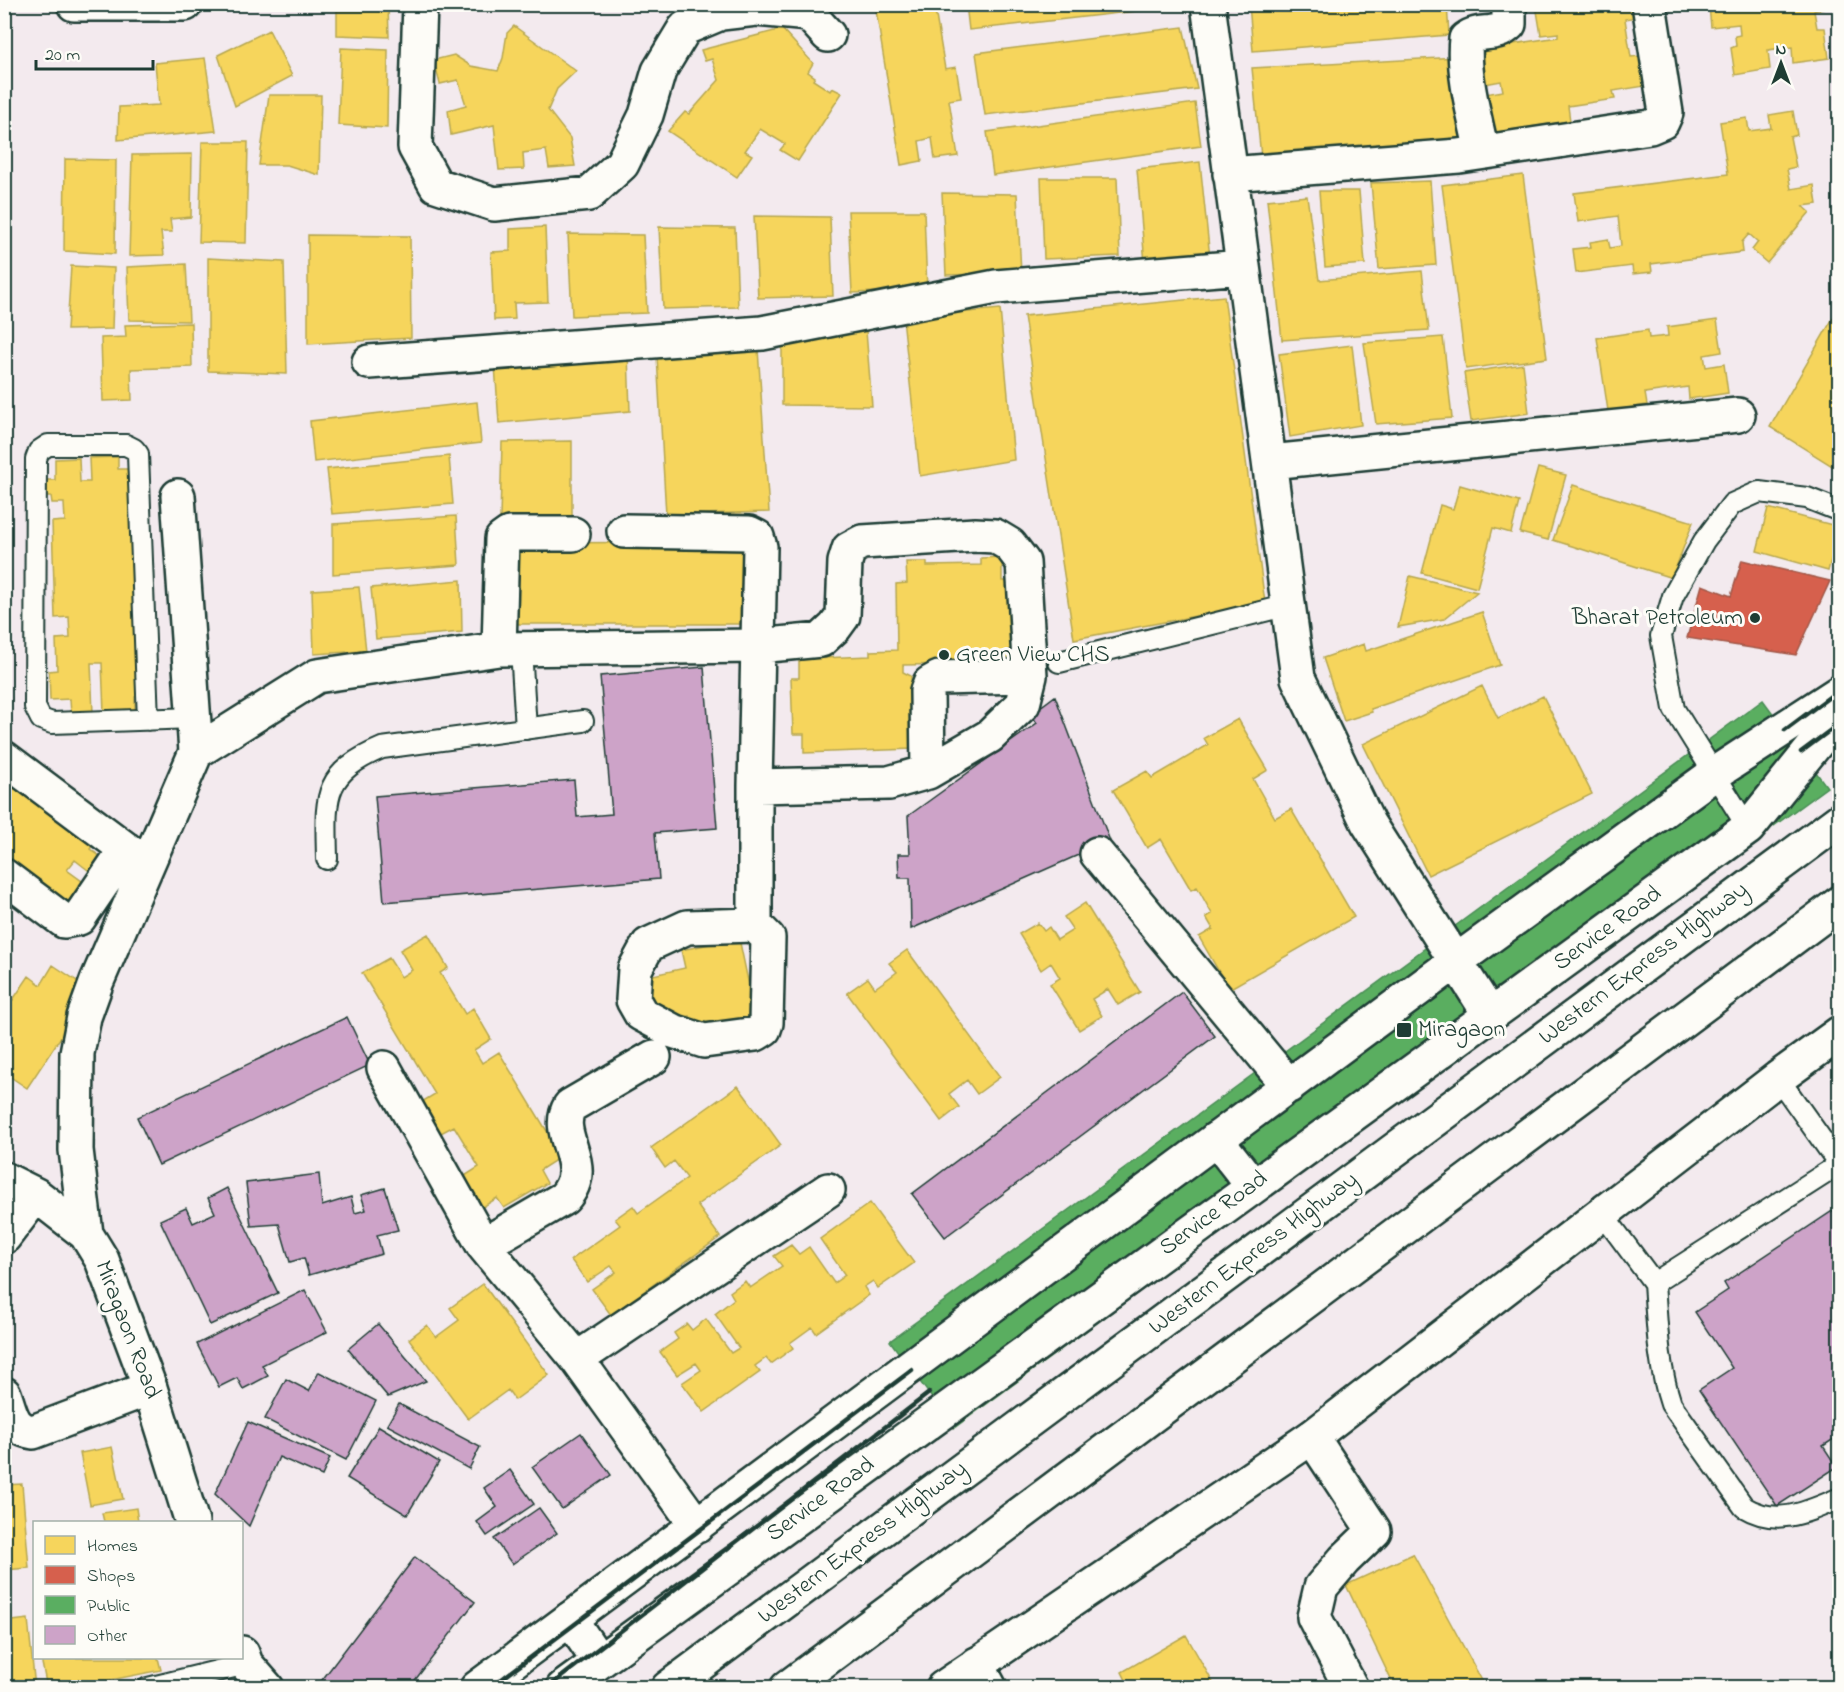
<svg xmlns="http://www.w3.org/2000/svg" width="1844" height="1692" font-family="'Indie Flower',sans-serif">
<style>
.homes{fill:#f6d55c;stroke:#b6a750;stroke-width:1.5}
.shops{fill:#d6604d;stroke:#9f5646;stroke-width:1.5}
.public{fill:#5aae61;stroke:#488c54;stroke-width:1.5}
.building{fill:#cda3c8;stroke:#1f3d34;stroke-width:1.5}
.lines{fill:none;stroke-linecap:round;stroke-linejoin:round}
.lane-casing{stroke:#1f3d34;stroke-width:24}
.street-casing{stroke:#1f3d34;stroke-width:38}
.secondary-casing{stroke:#1f3d34;stroke-width:38}
.highway-casing{stroke:#1f3d34;stroke-width:38}
.lane{stroke:#fdfcf7;stroke-width:20}
.street{stroke:#fdfcf7;stroke-width:33}
.secondary{stroke:#fdfcf7;stroke-width:33}
.highway{stroke:#fdfcf7;stroke-width:33}
.rail{stroke:#1f3d34;stroke-width:4.5}
.poi-dot{fill:#1f3d34;stroke:#fdfcf7;stroke-width:2}
.labels{text-anchor:middle;dominant-baseline:central;stroke-width:6;stroke-linejoin:round;paint-order:stroke}
.poi-label{font-size:24px;fill:#1f3d34;stroke:#fdfcf7;text-anchor:start}
.street-label{font-size:24px;fill:#1f3d34;stroke:#fdfcf7}
</style>
<rect width="100%" height="100%" fill="#f3eaee"/>
<filter id="ink" filterUnits="userSpaceOnUse"><feTurbulence type="fractalNoise" baseFrequency=".0167" numOctaves="2"/><feDisplacementMap in="SourceGraphic" scale="12" xChannelSelector="R" yChannelSelector="G"/><feConvolveMatrix kernelMatrix="1 2 1 2 8 2 1 2 1" color-interpolation-filters="sRGB"/></filter>
<g filter="url(#ink)">
<path class="homes" d="M337 4H388L389 37 337 35Z
M875 4H934L945 69 956 67 961 98 949 100 958 156 935 159 932 138 919 141 922 161 901 165Z
M966 4H1189V5L969 30Z
M1249 4H1447L1449 35 1253 51Z
M1526 4H1634L1636 17 1625 19 1631 57 1640 56 1645 86 1613 91 1615 99 1568 106 1570 121 1491 133 1485 94 1503 91 1501 81 1479 85 1474 50 1558 37V33L1541 35 1536 5 1526 7Z
M1712 4H1823V9L1814 11 1817 28H1825L1829 58 1793 63 1792 47 1768 50 1770 69 1735 75 1731 48 1736 46 1735 36 1740 35 1739 24 1711 27 1709 6H1712Z
M514 26 576 71 557 89 548 110 570 138 575 166 549 168 546 150 523 153 524 169 499 170 494 125 451 135 448 110 466 105 458 80 440 84 434 60 454 55 471 66 498 71 503 58 507 33Z
M1183 27 1197 89 985 115 976 53Z
M782 29 813 63 808 72 815 77 813 80 830 91 832 88 842 93 798 161 780 150 785 144 760 129 745 151 752 155 737 177 668 131 685 112 689 114 719 80 712 59 705 61 701 50Z
M269 30 292 76 235 106 218 55Z
M341 48 388 50 387 128 338 125Z
M1458 57 1466 148 1261 157 1252 68Z
M205 58 216 131 118 140 119 107 159 105 155 63Z
M269 95H321L319 175 287 165H259Z
M1195 103 1201 146 993 175 987 132Z
M1793 111 1797 135 1790 137 1796 167 1787 169 1791 189 1814 185 1817 204 1803 206 1810 212 1767 263 1752 250 1758 242 1749 234 1742 242 1743 252 1651 264 1652 272 1633 274 1632 266 1576 273 1573 249 1591 247 1590 242 1608 239 1610 248 1621 246 1618 216 1578 222 1574 193 1728 174 1720 122 1747 118 1749 131 1771 128 1769 115Z
M202 142H248L246 243 199 242Z
M192 154 191 217 170 219 172 232H161L164 255 129 256 132 155Z
M65 159 116 160 115 254 64 251Z
M1200 162 1210 258 1145 264 1137 169Z
M1523 175 1547 358 1466 369 1442 185Z
M1041 178H1117L1120 256 1044 259Z
M1430 181 1436 265 1379 269 1371 183Z
M1319 191H1359L1365 264 1325 267Z
M942 193 1017 194 1021 273 946 275Z
M1307 196 1319 280 1422 271 1429 330 1282 340 1267 200Z
M848 211H924L927 290 852 293Z
M754 216 830 217 833 296 758 298Z
M545 227 548 302 514 303 515 319 494 320 491 252 510 251V229Z
M659 227 735 228 738 307 663 309Z
M568 234 643 235 647 313 572 316Z
M308 235 410 236 411 338 308 344Z
M208 258 284 262 287 374 208 371Z
M186 264 189 321 129 320 127 267Z
M71 266 114 268 112 329 67 330Z
M1224 296 1265 603 1074 639 1024 316Z
M1840 306V471L1770 427Z
M1000 309 1014 460 920 476 903 318Z
M1717 320 1722 352 1704 355 1706 367 1724 364 1728 393 1689 399 1688 387 1645 393 1647 405 1608 411 1597 338 1648 330 1649 338 1668 336 1667 327Z
M191 323 192 367 131 369 132 400 103 401 101 338 126 337 125 325Z
M866 331 872 406 782 405V345Z
M1443 337 1452 418 1376 424 1364 343Z
M1352 345 1361 425 1290 437 1279 354Z
M758 349 769 512 666 515 657 356Z
M628 353 630 411 499 423 495 365Z
M1523 364 1529 413 1471 421 1464 373Z
M477 402 481 443 314 462 310 421Z
M572 441V518L500 519 502 442Z
M449 456 453 504 332 514 327 469Z
M118 457V469H132L141 697H135V712L104 713 102 663H91L93 714H71L70 699 50 700 49 671 57 670 56 639 70 638 69 617 55 618 52 522 65 521 64 503H52L51 496H44L43 480H55V459L79 458 80 482H90L89 458Z
M1538 468 1566 475 1548 540 1520 533Z
M1460 485 1519 502 1511 533 1493 528 1477 588 1422 573 1440 505 1453 509Z
M1573 485 1693 522 1672 578 1553 540Z
M1768 508 1840 527 1828 571 1757 551Z
M456 516 459 565 333 574V524Z
M747 542 750 624H509L510 543Z
M1002 557V581H1017L1019 663 903 665V672L911 676 913 749 804 753V734H793L791 678H799V654L820 653V658L870 656V651L897 650 896 584 907 583 906 562H927V566L981 565V558Z
M1410 576 1477 592 1444 619 1398 627Z
M461 580 462 632 376 639 371 588Z
M359 587 366 651 314 654 312 590Z
M1482 612 1500 665 1371 709 1372 712 1344 721 1323 658 1364 644 1366 651Z
M1482 686 1498 718 1543 696 1592 794 1428 875 1363 744Z
M1238 719 1268 770 1253 779 1275 818 1291 809 1354 917 1229 989 1199 937 1213 929 1206 917 1212 914 1197 887 1191 890 1161 839 1147 848 1113 790 1147 771 1152 778 1208 745 1204 738Z
M4 774 94 843 90 849 104 859 93 874 75 860 67 870 86 884 66 909 4 862Z
M1085 903 1140 992 1118 1005 1108 989 1092 999 1102 1016 1079 1030 1050 984 1060 978 1051 963 1041 970 1019 934 1038 923 1044 931 1049 927 1057 940 1073 930 1064 917Z
M428 934 448 968 440 973 465 1014 473 1008 491 1039 474 1050 482 1063 499 1052 562 1156 540 1170 547 1183 504 1208 497 1198 481 1208 463 1177 479 1167 454 1126 439 1134 420 1103 435 1094 362 973 389 958 401 977 412 970 400 950Z
M739 938 757 1024 707 1034 705 1023 692 1025 690 1016 670 1021 652 1013 644 977 685 968 681 950Z
M907 950 1000 1077 977 1094 967 1080 949 1094 959 1107 941 1121 847 993 868 978 875 988 897 972 889 963Z
M53 965 83 985 84 1002 27 1088 9 1076 4 1083V1013L29 976 41 985Z
M738 1086 781 1145 697 1205 720 1237 611 1315 592 1289 616 1272 611 1266 587 1282 571 1260 620 1225 615 1219 633 1206 638 1213 687 1178 674 1161 665 1168 651 1148Z
M870 1203 914 1263 878 1288 873 1281 864 1287 869 1295 816 1333 812 1327 790 1343 793 1348 771 1364 766 1358 755 1366 760 1372 704 1412 682 1383 701 1370 696 1363 677 1375 660 1352 678 1339 674 1333 687 1324 692 1330 706 1319 731 1353 739 1348 715 1314 734 1299 730 1292 745 1281 750 1288 782 1266 774 1256 791 1245 799 1254 809 1247 834 1283 845 1275 820 1239Z
M483 1284 549 1375 515 1400 508 1390 468 1419 409 1339 427 1325 436 1337 459 1320 450 1308Z
M112 1447 123 1499 90 1505 80 1453Z
M22 1484 29 1568 4 1570V1485Z
M136 1508 138 1522H104L102 1513Z
M1413 1554 1486 1688H1395L1346 1585Z
M28 1619 35 1688H4V1622Z
M1186 1635 1216 1688H1130L1122 1672Z
M41 1658H158L161 1670 71 1688H47Z"/>
<path class="shops" d="M1742 560 1830 581 1796 655 1687 638 1702 585 1731 596Z"/>
<path class="public" d="M1763 700 1827 787 954 1428 890 1341Z"/>
<path class="building" d="M704 667 717 828 655 833 659 879 384 902 375 796 574 780 577 817 612 814 600 676Z
M1055 696 1110 841 911 929 910 878H899L898 854H910L908 816 1037 723 1031 714Z
M1182 992 1215 1036 945 1237 912 1194Z
M347 1017 370 1065 159 1165 137 1117Z
M319 1174 322 1206 351 1197 355 1213 366 1210 361 1195 385 1188 398 1230 377 1235 382 1254 309 1275 304 1258 290 1262 279 1224 251 1226 246 1183Z
M227 1188 278 1293 210 1325 160 1220 186 1208 193 1223 215 1213 208 1198Z
M1840 1206V1435L1823 1446 1837 1467 1777 1506 1699 1390 1732 1368 1695 1312 1728 1290 1724 1283Z
M305 1290 327 1332 262 1365 268 1376 243 1389 237 1378 219 1387 197 1344Z
M378 1324 426 1381 388 1397 348 1349Z
M319 1372 376 1401 346 1460 265 1419 286 1379 309 1391Z
M399 1404 480 1447 469 1469 387 1425Z
M248 1422 330 1458 322 1476 279 1457 249 1526 215 1494Z
M379 1426 439 1462 407 1515 347 1478Z
M581 1433 611 1475 562 1509 532 1467Z
M510 1470 534 1504 487 1536 477 1522 497 1507 484 1488Z
M539 1508 557 1533 512 1564 494 1539Z
M415 1557 475 1602 409 1688H316Z"/>
<g class="lines">
<g class="lane-casing">
<path id="lane" d="M521 649 526 729
M1059 662 1289 605
M148 720 138 454 134 449 126 445H48L39 451 36 459 35 707 41 719 52 723 194 718
M1748 828 1674 709 1661 636 1673 596 1704 541 1732 504 1759 492 1807 498 1840 511
M327 859C326 799 320 774 382 748L583 721
M1778 1078 1839 1164
M1840 1164 1654 1283C1657 1324 1658 1365 1671 1404L1744 1507C1777 1527 1807 1512 1840 1498
M1602 1213 1654 1283
M148 1688 246 1664"/>
</g>
<g class="street-casing">
<path id="street" d="M74 4H185
M420 4 415 147 436 185 494 204 589 194 622 164 646 115 659 71 685 28 721 13 756 9 809 14 828 35
M1208 4 1298 678 1368 823 1490 1015
M1482 152C1475 118 1462 73 1466 39 1480 28 1495 38 1509 24V4
M1230 174 1459 156 1650 127 1662 122 1666 113 1649 4
M369 362 762 333 996 287 1243 267
M1270 462 1738 415
M178 496 196 752
M499 649 502 539 509 534H573
M4 758 147 865
M928 772 927 691 930 683 939 678 1030 676
M1097 854 1289 1086
M4 876 64 921 79 918 126 849
M755 925 768 938 766 1023 764 1029 756 1034 704 1041 673 1031 641 1014 633 1000 635 969 648 945 687 927Z
M755 925V786
M384 1068 483 1245 577 1359 697 1526
M4 1179 36 1195 86 1234 102 1260 150 1388 192 1522
M86 1234 76 1150 77 1053 84 1017 97 981 196 752 317 676 499 649 758 646 821 640 835 627 843 616 845 562 849 549 862 542 975 535 995 536 1010 545 1023 562 1030 676 1023 704 990 736 928 772 889 783 755 786 760 547 757 537 749 533 624 531
M4 1237 36 1195
M483 1245 564 1198C594 1164 552 1136 570 1106L654 1057
M577 1359 828 1190
M4 1394C11 1412 11 1429 33 1432L150 1388
M1312 1437 1374 1531 1344 1560 1321 1587 1314 1617 1351 1688
M242 1653 246 1664 267 1688
M977 1664 990 1688
M477 1688 1455 962 1714 774 1840 692"/>
</g>
<g class="secondary-casing">
<path id="secondary" d="M1216 1139 1253 1186
M570 1619 598 1660
M563 1688 1748 828 1840 714
M943 1688 1312 1437 1778 1078 1840 1033"/>
</g>
<g class="highway-casing">
<path id="highway" d="M668 1688 1840 820
M787 1688 1840 903"/>
</g>
<use href="#lane" class="lane"/>
<use href="#street" class="street"/>
<use href="#secondary" class="secondary"/>
<use href="#highway" class="highway"/>
<path class="rail" d="M1785 730 1840 689
M1801 752 1840 723
M490 1688 912 1370
M547 1688 929 1393"/>
</g>
</g>
<g class="poi-dot">
<circle cx="1755" cy="618" r="6"/>
<circle cx="944" cy="655" r="6"/>
<rect x="1396" y="1022" width="16" height="16" rx="3"/>
</g>
<g class="labels">
<g class="poi-label">
<text x="1743" y="618" text-anchor="end">Bharat Petroleum</text>
<text x="956" y="655">Green View CHS</text>
<text x="1418" y="1030">Miragaon</text>
</g>
<g class="street-label">
<text transform="translate(1608 929) rotate(-36)">Service Road</text>
<text transform="translate(1644 964) rotate(-37)">Western Express Highway</text>
<text transform="translate(1214 1214) rotate(-36)">Service Road</text>
<text transform="translate(1254 1254) rotate(-37)">Western Express Highway</text>
<text transform="translate(127 1330) rotate(69)">Miragaon Road</text>
<text transform="translate(821 1500) rotate(-36)">Service Road</text>
<text transform="translate(863 1543) rotate(-37)">Western Express Highway</text>
</g>
</g>
<rect width="1844" height="1692" fill="none" stroke="#fdfcf7" stroke-width="24"/>
<rect x="12" y="12" width="1820" height="1668" fill="none" stroke="#1f3d34" stroke-width="2" filter="url(#ink)"/>
<rect x="33" y="1521" width="210" height="138" fill="#fdfcf7" stroke="#a4b0a9" stroke-width="1.5"/>
<rect x="45" y="1536" width="30" height="18" fill="#f6d55c" stroke="#a4b0a9" stroke-width="1.5"/>
<text x="87" y="1551" font-size="18" fill="#1f3d34">Homes</text>
<rect x="45" y="1566" width="30" height="18" fill="#d6604d" stroke="#a4b0a9" stroke-width="1.5"/>
<text x="87" y="1581" font-size="18" fill="#1f3d34">Shops</text>
<rect x="45" y="1596" width="30" height="18" fill="#5aae61" stroke="#a4b0a9" stroke-width="1.5"/>
<text x="87" y="1611" font-size="18" fill="#1f3d34">Public</text>
<rect x="45" y="1626" width="30" height="18" fill="#cda3c8" stroke="#a4b0a9" stroke-width="1.5"/>
<text x="87" y="1641" font-size="18" fill="#1f3d34">Other</text>
<g transform="translate(1781 63)" stroke="#fdfcf7" stroke-width="4.5" paint-order="stroke">
<path d="M0-4.5L10 22L0 15L-10 22Z" fill="#1f3d34"/>
<text y="-9" font-size="16" font-weight="bold" text-anchor="middle" fill="#1f3d34">N</text>
</g>
<path d="M36 60v9h117v-9" fill="none" stroke="#1f3d34" stroke-width="3"/>
<text x="45" y="60" font-size="18" fill="#1f3d34" stroke="#fdfcf7" stroke-width="4.5" paint-order="stroke">20 m</text>
</svg>
